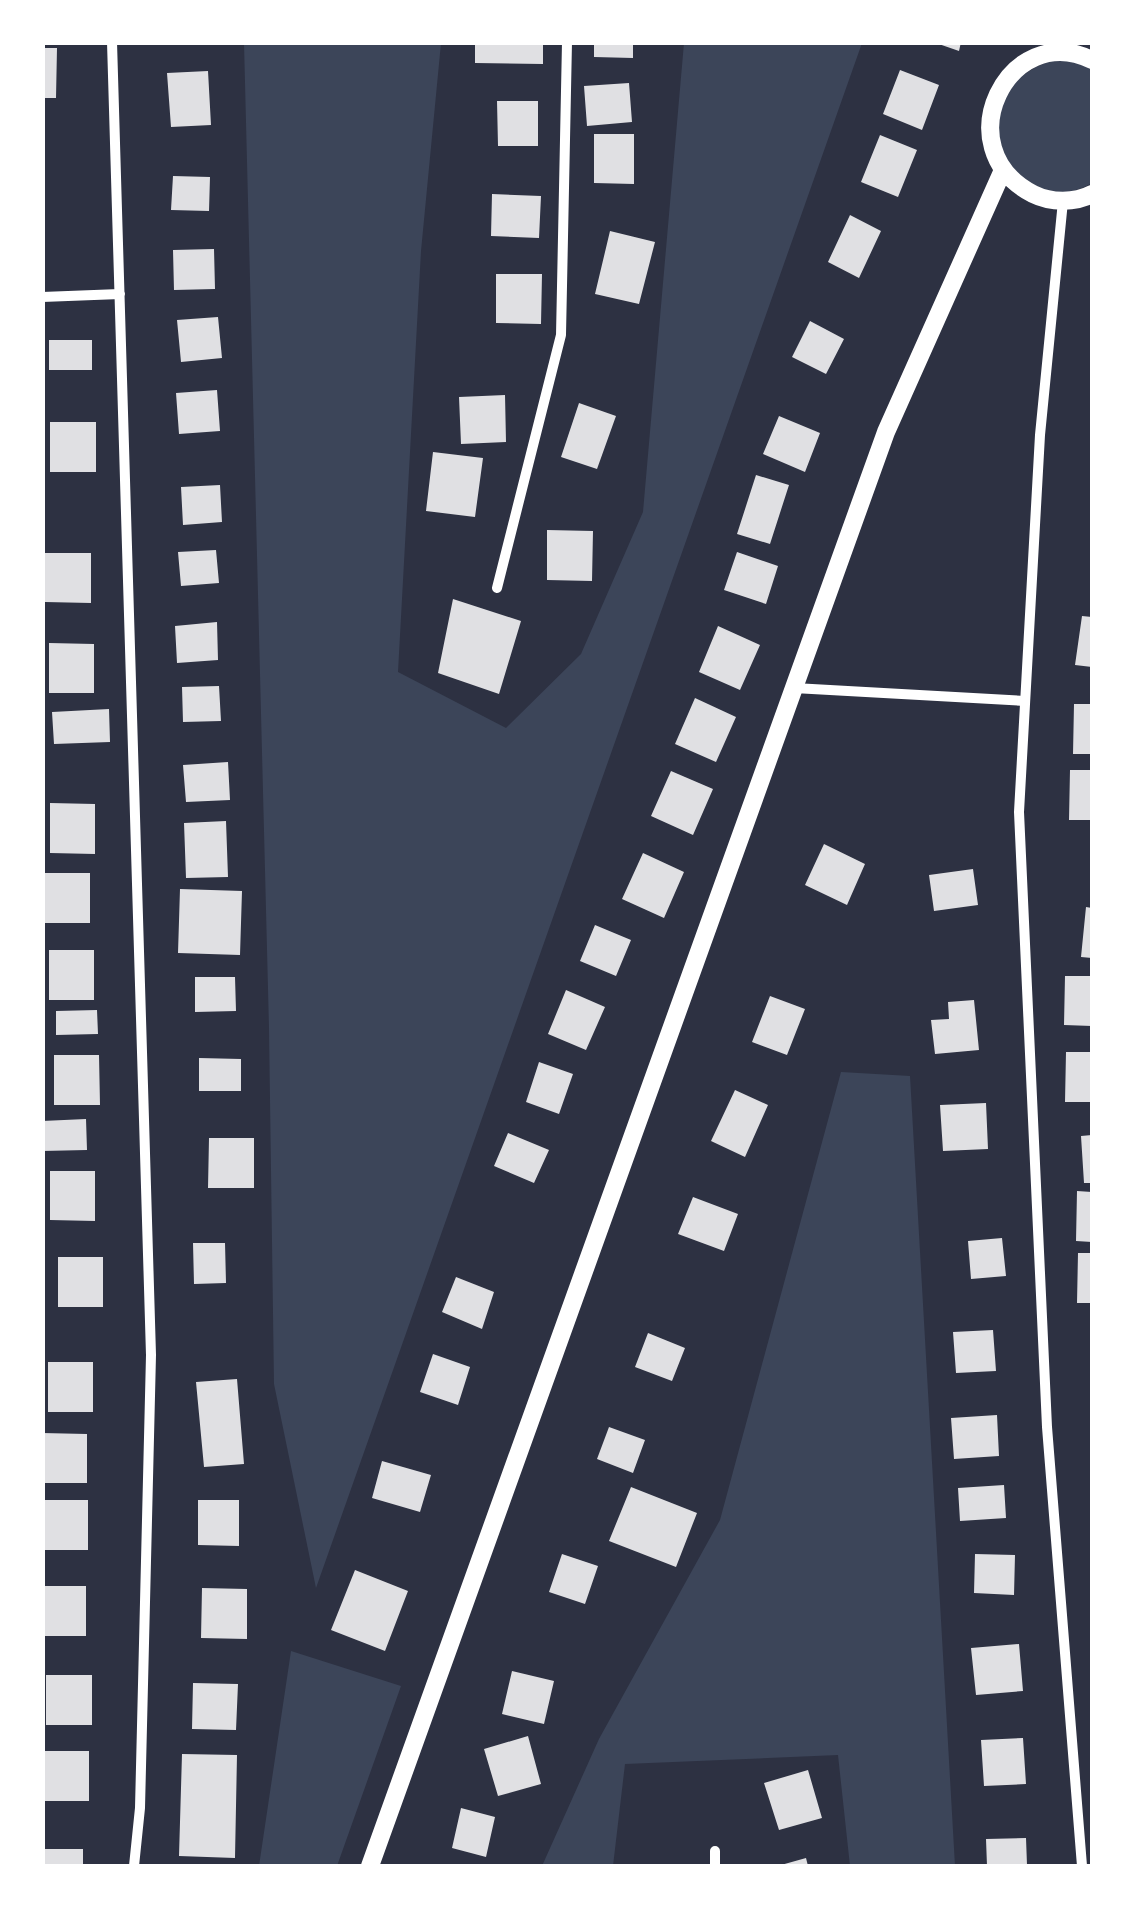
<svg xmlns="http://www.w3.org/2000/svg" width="1135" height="1909" font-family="'PT Sans',sans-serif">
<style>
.green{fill:#3c4559}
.building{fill:#e0e0e3}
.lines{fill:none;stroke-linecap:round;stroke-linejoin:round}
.minor{stroke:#fff;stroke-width:10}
.tertiary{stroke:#fff;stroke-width:18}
</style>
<rect width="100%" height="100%" fill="#2d3142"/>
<path class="green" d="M244 43H441L421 251 398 672 506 728 581 654 643 512 684 43H862L316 1588 274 1384 269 1028Z
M1051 61H1072L1092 68V183C1049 207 1022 180 995 149 996 105 1007 76 1051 61Z
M841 1072 910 1076 955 1866H850L838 1755 625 1764 613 1866H542L599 1739 720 1520Z
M291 1651 401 1686 337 1866H259Z"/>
<path class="building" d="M475 42H543V64L475 63Z
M594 42H633V58L594 57Z
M933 42H961L959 51Z
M42 48H57L56 98H42Z
M900 70 939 85 922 130 883 114Z
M208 71 211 125 171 127 167 73Z
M629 83 632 122 587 126 584 86Z
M497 101H538V146H498Z
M594 134H634V184L594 183Z
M880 135 917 150 898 197 861 182Z
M173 176 210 177 209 211 171 210Z
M492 194 541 196 539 238 491 236Z
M850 215 881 231 859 278 828 262Z
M610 231 655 242 639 304 595 294Z
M214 249 215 289 174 290 173 250Z
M496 274H542L541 324 496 323Z
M218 317 222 358 181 362 177 320Z
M810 321 844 339 826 374 792 357Z
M49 340H92V370H49Z
M217 390 220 431 179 434 176 393Z
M505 395 506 442 461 444 459 397Z
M579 403 616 416 597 469 561 457Z
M779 416 820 433 805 472 763 454Z
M50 422H96V472H50Z
M433 452 483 458 475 517 426 511Z
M756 475 789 485 770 544 737 534Z
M220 485 222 522 183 525 181 487Z
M547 530 593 531 592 581 547 580Z
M216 550 219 583 181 586 178 552Z
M737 552 778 566 766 604 724 590Z
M45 553H91V603L45 602Z
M453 599 521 621 499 694 438 673Z
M1082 616 1092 617V667L1075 665Z
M217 622 218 660 177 663 175 626Z
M718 626 760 645 740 690 699 672Z
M49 643 94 644V693H49Z
M219 686 221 721 183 722 182 687Z
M695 698 736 717 716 762 675 744Z
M1074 704H1092V754H1073Z
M109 709 110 742 54 744 52 712Z
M228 762 230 800 186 802 183 765Z
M1070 770H1092V820H1069Z
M671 771 713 789 693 835 651 816Z
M50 803 95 804V854L50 853Z
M226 821 228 877 186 878 184 823Z
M824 844 865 864 847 905 805 885Z
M643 853 684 872 664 918 622 899Z
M973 869 978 905 934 911 929 875Z
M45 873H90V923H45Z
M180 889 242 891 240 955 178 953Z
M1086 907 1092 908V958L1081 957Z
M595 925 631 940 616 976 580 961Z
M49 950H94V1000H49Z
M1065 976H1092V1026L1064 1025Z
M195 977H235L236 1011 195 1012Z
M566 990 605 1007 586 1050 548 1034Z
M770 996 805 1009 787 1055 752 1042Z
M974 1000 979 1050 935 1054 931 1020 949 1019 948 1002Z
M97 1010 98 1034 56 1035V1011Z
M1066 1052H1092V1102H1065Z
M54 1055H99L100 1105H54Z
M199 1058 241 1059V1091H199Z
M539 1062 573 1074 559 1114 526 1102Z
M735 1090 768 1105 745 1157 711 1141Z
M986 1103 988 1149 943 1151 940 1105Z
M86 1119 87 1150 42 1151V1121Z
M508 1133 549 1150 534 1183 494 1166Z
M1092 1135V1183H1084L1081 1136Z
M209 1138H254V1188H208Z
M50 1171H95V1221L50 1220Z
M1077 1191 1092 1192V1242L1076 1241Z
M693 1197 738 1214 724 1251 678 1234Z
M1002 1238 1006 1276 971 1279 968 1241Z
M193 1243H225L226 1283 194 1284Z
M1078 1253H1092V1303H1077Z
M58 1257H103V1307H58Z
M456 1277 494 1292 482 1329 442 1312Z
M993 1330 996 1371 956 1373 953 1332Z
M648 1333 685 1348 672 1381 635 1367Z
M433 1354 470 1367 458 1405 420 1392Z
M48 1362H93V1412H48Z
M237 1379 244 1464 204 1467 196 1382Z
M997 1415 999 1456 954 1459 951 1418Z
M609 1427 645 1440 633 1473 597 1459Z
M42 1433 87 1434V1483H42Z
M382 1461 431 1475 420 1512 372 1498Z
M1004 1485 1006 1518 960 1521 958 1488Z
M631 1487 697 1513 676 1567 609 1541Z
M43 1500H88V1550H43Z
M198 1500H239V1546L198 1545Z
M562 1554 598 1566 585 1604 549 1592Z
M975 1554 1015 1555 1014 1595 974 1593Z
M355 1570 408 1591 385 1651 331 1630Z
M42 1586H86V1636H42Z
M202 1588 247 1589V1639L201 1638Z
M1019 1644 1023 1691 976 1695 971 1648Z
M512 1671 554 1681 544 1724 502 1714Z
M46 1675H92V1725H46Z
M193 1683 238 1684 236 1730 192 1729Z
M528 1736 541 1784 498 1796 484 1749Z
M1023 1738 1026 1784 984 1786 981 1740Z
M43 1751H89V1801H44Z
M182 1754 237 1755 235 1858 179 1856Z
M808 1770 822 1818 779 1830 764 1783Z
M461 1808 495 1817 486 1857 452 1848Z
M1026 1838 1027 1865 987 1866 986 1839Z
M42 1849H83V1866H42Z
M806 1858 808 1866H781V1865Z"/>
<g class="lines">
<path class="minor" d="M112 42 151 1355 140 1808 134 1866
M1063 201 1040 435 1019 812 1047 1427 1082 1866
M42 297 120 294
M497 588 561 335 567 42
M794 688 1025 701
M715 1851V1866"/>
<path class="tertiary" d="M1092 60C1009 19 944 148 1033 194 1051 203 1075 203 1092 194
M370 1866 886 432 1003 170"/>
</g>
<rect width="1135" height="1909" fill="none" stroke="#ffffff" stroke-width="90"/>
</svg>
